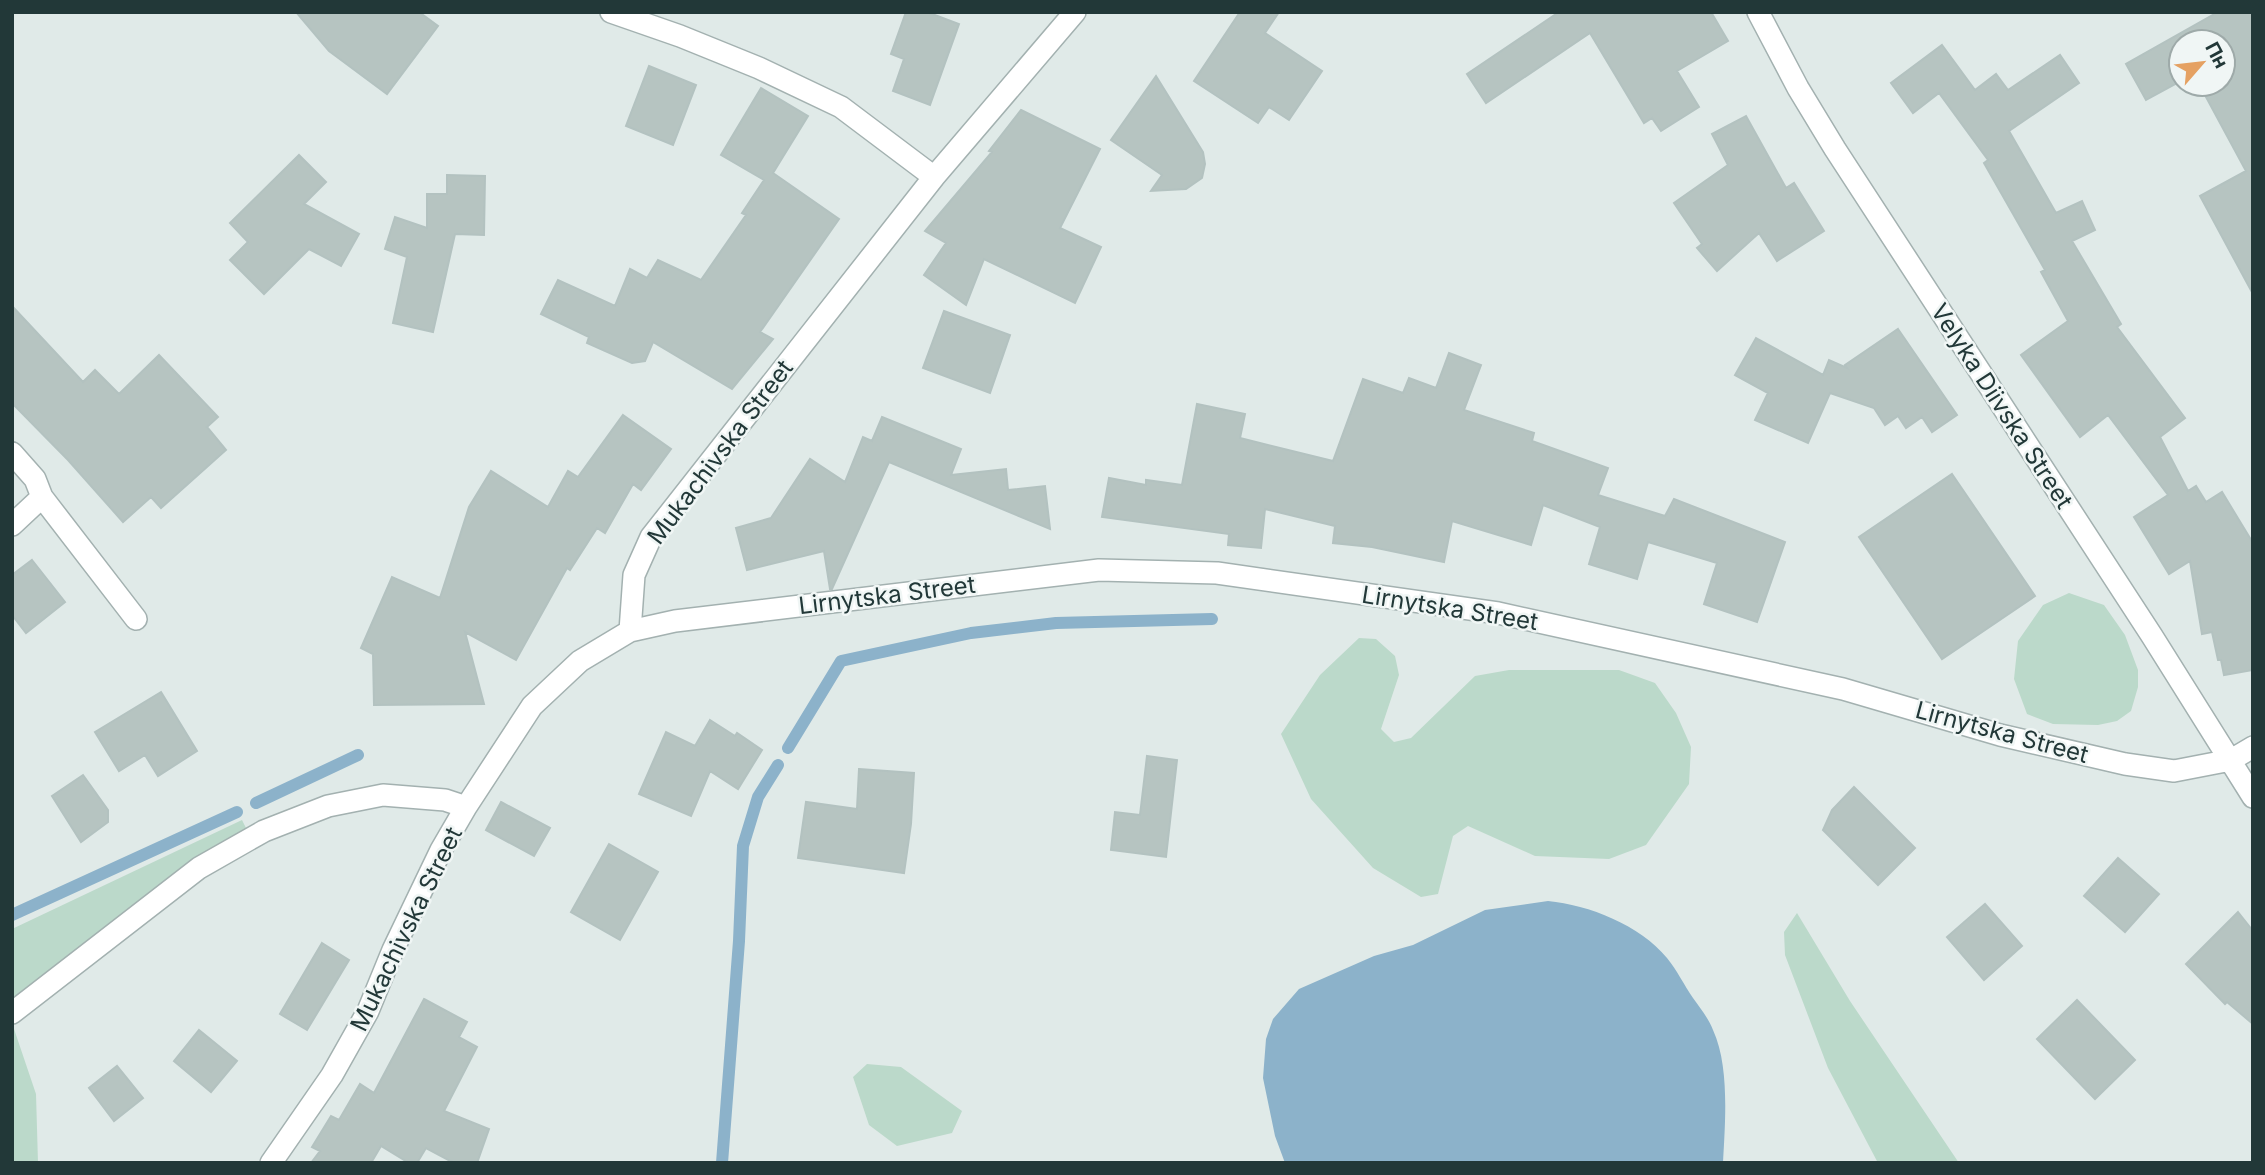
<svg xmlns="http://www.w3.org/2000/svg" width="2265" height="1175" font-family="Inter,sans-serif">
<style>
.green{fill:#bbd9ca}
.water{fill:#8cb2ca}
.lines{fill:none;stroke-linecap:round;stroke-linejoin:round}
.stream{stroke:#8cb2ca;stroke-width:12}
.building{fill:#b6c4c1;stroke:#b3c2c0;stroke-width:2}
.minor-casing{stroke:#a3b1b0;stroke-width:24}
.minor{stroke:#fff;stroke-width:21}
.labels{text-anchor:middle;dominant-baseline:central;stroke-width:5;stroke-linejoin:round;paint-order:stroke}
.street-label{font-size:24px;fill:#223838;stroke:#f0f6f5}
</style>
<rect width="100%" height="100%" fill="#e0eae8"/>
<path class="green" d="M2069 593 2104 605 2125 635 2138 670V687L2131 711 2117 721 2098 725 2053 724 2027 714 2014 679 2018 641 2043 605Z
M1359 638 1376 639 1395 656 1399 675 1381 729 1394 742 1411 738 1475 676 1509 670H1619L1655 683 1676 713 1691 747 1689 784 1646 845 1609 859 1535 856 1468 826 1453 836 1438 894 1421 897 1373 868 1311 799 1281 734 1320 675Z
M242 820 247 830 228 839 189 863 12 1001V929Z
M1797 913 1850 1001 1959 1163H1878L1828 1068 1785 955 1784 932Z
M12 1023 36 1094 38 1163H12Z
M867 1064 901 1067 962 1111 952 1133 897 1146 869 1125 853 1077Z"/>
<path class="water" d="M1548 901C1589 905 1640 925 1667 958 1677 970 1684 985 1693 998 1700 1008 1709 1019 1713 1030 1730 1067 1725 1123 1723 1163H1285L1275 1136 1263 1078 1266 1039 1273 1019 1299 989 1374 956 1413 945 1485 910Z"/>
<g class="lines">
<path class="stream" d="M788 748 841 661 971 633 1056 623 1212 619
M256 803 358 755
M12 915 237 812
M722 1163 739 941 743 846 758 797 778 765"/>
</g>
<path class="building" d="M296 12H419L438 26 387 94 329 51Z
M906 12H927L959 24 930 105 893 91 904 59 891 54Z
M1240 12H1279L1265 33 1322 71 1289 120 1269 107 1258 123 1194 81Z
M1559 12H1711L1728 41 1677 71 1699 107 1661 131 1652 118 1644 123 1590 33 1486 103 1467 74Z
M2218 12H2253V294L2200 196 2246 171 2199 84H2223V42H2181V81L2146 100 2126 64Z
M1942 45 1975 90 1996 74 2008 90 2060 55 2079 83 2009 131 2056 213 2082 201 2095 230 2072 241 2121 324 2117 327 2185 418 2160 437 2188 491 2196 486 2206 502 2222 492 2253 543V670L2224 675 2221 660H2218L2212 632 2202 634 2190 561 2169 574 2134 517 2168 495 2108 415 2080 437 2021 355 2068 321 2041 272 2045 270 1984 163 1988 160 1939 93 1913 113 1891 83Z
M649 66 696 85 673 145 626 126Z
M1156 76 1203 152 1205 164 1202 178 1186 189 1151 191 1162 175 1111 140Z
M761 88 808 116 773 173 839 219 760 332 773 339 732 389 653 342 645 361 632 363 587 343 589 337 541 314 558 280 615 306 630 269 647 278 658 260 701 280 746 215 742 213 764 180 721 155Z
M1021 110 1100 149 1060 228 1101 247 1075 303 984 259 966 305 924 275 946 243 925 231 992 152 989 151Z
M1746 116 1786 188 1794 183 1824 231 1777 261 1759 233 1717 271 1697 248 1702 244 1674 203 1728 165 1712 134Z
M299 155 326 182 304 204 359 234 341 266 309 249 264 294 230 260 248 242 230 223Z
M447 175 485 176 484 235 455 234 433 332 393 323 407 257 385 249 395 217 427 228V194H447Z
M12 306 83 382 95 370 119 394 159 355 218 417 207 427 226 450 161 508 151 497 123 522 68 460 12 403Z
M944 311 1010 335 990 393 923 368Z
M1898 329 1957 415 1932 432 1922 417 1906 428 1898 416 1885 425 1874 408 1830 393 1808 443 1755 420 1768 393 1735 375 1756 338 1823 375 1829 360 1847 368 1845 365Z
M1449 353 1481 365 1464 410 1534 433 1532 441 1608 468 1598 495 1665 516 1674 499 1785 542 1757 622 1704 604 1717 563 1648 542 1637 579 1589 564 1600 527 1543 505 1531 545 1452 521 1444 562 1372 547 1333 543 1335 526 1265 509 1261 548 1228 545 1229 534 1102 517 1109 478 1146 485V480L1182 485 1197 404 1245 414 1240 438 1333 461 1363 379 1403 393 1409 378 1436 388Z
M623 415 671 449 641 490 633 484 605 533 597 528 570 570 567 568 516 660 465 632 484 704 374 705 373 654 361 648 392 577 440 598 469 507 491 471 548 507 568 471 578 477Z
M882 417 961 449 951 475 1006 469 1008 490 1045 486 1050 529 889 462 832 589H830L824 551 747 570 736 528 771 518 810 459 845 482 863 437 872 441Z
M1952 474 2035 596 1942 659 1859 537Z
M32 560 65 602 26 633 12 615V575Z
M161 692 197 751 158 776 145 755 119 771 95 732Z
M710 720 735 736 737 733 762 750 738 789 710 771 691 816 639 794 666 732 695 746Z
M1147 756 1177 760 1166 857 1111 850 1115 812 1140 815Z
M859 769 914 773 911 824 904 873 798 858 806 802 857 809Z
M83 775 108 810V822L81 842 52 796Z
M1854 787 1915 848 1878 885 1823 830 1832 810Z
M501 802 550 828 534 856 486 830Z
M609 844 658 872 620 940 571 912Z
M2118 858 2159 894 2125 932 2084 896Z
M1985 904 2022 946 1984 980 1947 937Z
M2238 912 2253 931V1024L2227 1002 2225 1004 2186 964Z
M322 943 349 960 307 1030 280 1014Z
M424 999 467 1022 459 1037 477 1047 444 1111 489 1129 477 1163H454L426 1148 417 1163H409L381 1146 371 1163H311L320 1151 312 1147 331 1116 339 1120 360 1084 374 1093Z
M2077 1000 2135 1060 2095 1099 2037 1039Z
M199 1030 237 1061 211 1092 174 1061Z
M117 1066 143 1098 114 1121 89 1088Z"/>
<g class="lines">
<g class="minor-casing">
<path id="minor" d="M611 12 680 36 759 68 841 107 934 177
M1758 12 1798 88 1835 149 2152 636 2253 797
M12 453 35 479 42 497 136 619
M12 525 42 497
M630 631 634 575 651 537 934 177 1075 12
M12 1013 199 868 264 831 328 806 383 795 445 800 466 807
M271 1163 332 1075 368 1011 393 950 441 850 466 807 532 706 580 661 630 631 675 621 1099 570 1217 573 1498 613 1843 689 2000 735 2125 764 2174 771 2231 760 2253 747"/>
</g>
<use href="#minor" class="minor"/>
</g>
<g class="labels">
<g class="street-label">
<text transform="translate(2002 406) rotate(57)">Velyka Diivska Street</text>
<text transform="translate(720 452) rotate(-53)">Mukachivska Street</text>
<text transform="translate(887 595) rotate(-7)">Lirnytska Street</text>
<text transform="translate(1450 608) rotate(9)">Lirnytska Street</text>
<text transform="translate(2002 732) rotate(15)">Lirnytska Street</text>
<text transform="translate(406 929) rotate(-64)">Mukachivska Street</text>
</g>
</g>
<rect width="2265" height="1175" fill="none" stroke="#223838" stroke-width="28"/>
<g transform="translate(2202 63) rotate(62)"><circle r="33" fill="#f0f6f5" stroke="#9eaaa9" stroke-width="2"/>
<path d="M0-5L12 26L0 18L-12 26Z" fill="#e5a162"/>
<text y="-10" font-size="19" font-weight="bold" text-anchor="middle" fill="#223838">Пн</text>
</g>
</svg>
